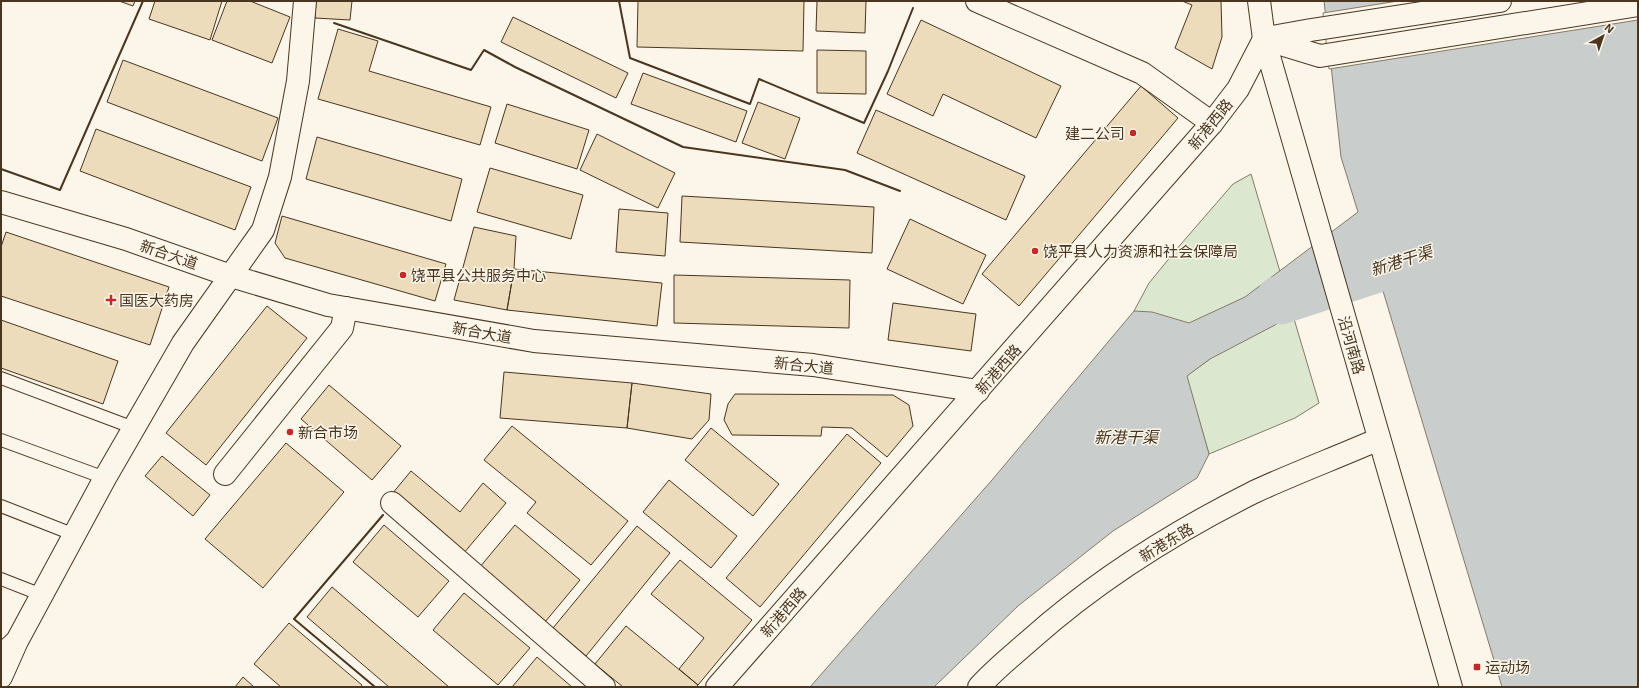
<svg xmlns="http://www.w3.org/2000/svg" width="1639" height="688" font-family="'Exo 2','Noto Sans SC',sans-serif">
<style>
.green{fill:#dce7d0;stroke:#887966}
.water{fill:#c9cecd;stroke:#887966}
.pier{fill:#fbf6e9;stroke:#887966}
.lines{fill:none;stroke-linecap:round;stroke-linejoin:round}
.river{stroke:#c9cecd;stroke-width:49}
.building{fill:#ecdcbc;stroke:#4a3520}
.service-casing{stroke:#4a3520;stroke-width:14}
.minor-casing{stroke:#4a3520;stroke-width:24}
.secondary-casing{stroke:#4a3520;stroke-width:24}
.primary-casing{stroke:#4a3520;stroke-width:24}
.service{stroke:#fbf6e9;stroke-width:12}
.minor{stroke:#fbf6e9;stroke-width:22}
.secondary{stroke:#fbf6e9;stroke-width:22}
.primary{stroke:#fbf6e9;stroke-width:22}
.wall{stroke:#4a3520;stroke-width:2}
.poi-dot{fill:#c62828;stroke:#fbf6e9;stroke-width:1.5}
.labels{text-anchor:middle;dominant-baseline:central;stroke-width:3;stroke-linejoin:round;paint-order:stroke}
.street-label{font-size:15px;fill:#4a3520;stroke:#fbf6e9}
.poi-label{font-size:15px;fill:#4a3520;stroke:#fbf6e9;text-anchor:start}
.water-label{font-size:16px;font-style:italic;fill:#4a3520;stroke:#fbf6e9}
</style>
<rect width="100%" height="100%" fill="#fbf6e9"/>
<path class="green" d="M1251 174 1319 403 1295 418 1209 454 1186 376 1210 359 1134 311 1149 283 1181 244 1233 184Z"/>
<path class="water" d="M1324 1H1638V687H1502L1371 251 1275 325 1210 359 1187 376 1209 454 1197 478 1113 531 1018 606 934 687H810L992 480 1134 311 1152 312 1189 323 1245 297 1358 212 1341 157Z"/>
<path class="pier" d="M1398 1H1638V20L1329 69 1323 13Z"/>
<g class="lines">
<path class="river" d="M1280 300 1441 247"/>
</g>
<path class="building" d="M119 1H135L133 6Z
M155 1H222L210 40 149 19Z
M227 1H250L290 17 272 63 212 40Z
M316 1H352L350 20 315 18Z
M638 1H804L803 51 637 47Z
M817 1H866L865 33 816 31Z
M1182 1H1221L1222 37 1212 69 1175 48 1192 5Z
M513 17 628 73 616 98 501 42Z
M921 20 1061 86 1036 138 943 94 933 116 887 94Z
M338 29 378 41 369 71 491 107 480 145 318 99Z
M817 50 866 51V94L817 93Z
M123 60 278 118 262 161 107 102Z
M643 73 747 111 736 142 631 104Z
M1141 86 1178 118 1019 306 982 274Z
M758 102 800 118 785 159 742 143Z
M507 104 589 130 577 169 495 143Z
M876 110 1025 176 1006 220 857 153Z
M96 129 251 187 235 230 80 171Z
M597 134 675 173 658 208 580 170Z
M317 137 462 179 451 221 306 179Z
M490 168 583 195 571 239 477 212Z
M682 196 874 207 872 253 680 242Z
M619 209 668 213 665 256 616 252Z
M282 216 446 264 435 301 285 258 275 243Z
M910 219 986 255 963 304 887 269Z
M474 227 516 236 514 269 507 310 454 300Z
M6 232 169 287 150 345 1 296V247Z
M514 269 662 283 657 326 507 310Z
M674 275 850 280 849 328 674 323Z
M893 303 976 314 971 351 888 340Z
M267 306 307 338 206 465 166 433Z
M1 320 118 361 103 404 1 368Z
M504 372 632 383 627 428 500 418Z
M632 383 711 394 709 420 692 439 627 428Z
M329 385 401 446 372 480 301 419Z
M735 394 893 395 909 405 913 426 887 457 852 428 822 427 821 436 732 435 724 420 728 404Z
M512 426 628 521 591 565 527 513 536 502 484 460Z
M711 428 779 484 753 516 685 460Z
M847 434 881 463 760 607 726 578Z
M286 443 344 492 263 588 205 539Z
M162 456 210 495 193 516 145 476Z
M411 471 460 512 483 483 506 503 463 554 392 494Z
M669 480 737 536 711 568 643 512Z
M384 525 449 581 418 617 353 562Z
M515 525 580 580 545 622 479 568Z
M637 526 670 553 586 656 553 628Z
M680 560 752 620 698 685 679 669 704 638 651 594Z
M332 587 449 687H389L307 617Z
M464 593 530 648 498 685 433 630Z
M289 623 362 685 361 687H281L254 664Z
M626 626 698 685 696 687H623L595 664Z
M537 657 572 687H512Z
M243 677 254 687H235Z"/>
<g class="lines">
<g class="service-casing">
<path id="service" d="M1 378 134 428
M1 440 105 478
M1 506 75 535
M1 579 42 595"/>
</g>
<g class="minor-casing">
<path id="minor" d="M977 1 1142 73 1212 123
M225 474 342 328 346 308
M392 503 604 687
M17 641 105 478 183 343 263 230 280 177 298 81 305 1
M1 656 17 641 1 677"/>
</g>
<g class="secondary-casing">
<path id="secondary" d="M1259 1 1264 39 1451 687
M1 202 126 239 231 276 328 305 534 341 813 365 978 391
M979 687C994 670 1013 655 1030 640 1095 582 1176 531 1254 492 1295 473 1338 457 1379 439"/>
</g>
<g class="primary-casing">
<path id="primary" d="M1267 38 1311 30 1500 1
M1264 39 1320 56 1638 5
M717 687 1212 123 1238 89 1264 39"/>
</g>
<use href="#service" class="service"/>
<use href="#minor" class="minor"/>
<use href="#secondary" class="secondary"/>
<use href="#primary" class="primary"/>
<path class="wall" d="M619 1 630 58 750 104 759 79 864 123 888 71 913 8
M334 23 471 70 484 50 515 67 683 147 845 170 900 191
M1 169 60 190 143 1
M375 687 294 619 383 515"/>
</g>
<g class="poi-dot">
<circle cx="1133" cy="133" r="4"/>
<circle cx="1035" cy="251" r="4"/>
<circle cx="403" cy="275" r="4"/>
<path d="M109 294h4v4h4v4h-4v4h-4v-4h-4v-4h4z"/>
<circle cx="290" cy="432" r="4"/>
<rect x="1473" y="663" width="8" height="8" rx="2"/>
</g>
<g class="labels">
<g class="street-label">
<text transform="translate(1210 124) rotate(-51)">新港西路</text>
<text transform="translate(169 254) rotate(19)">新合大道</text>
<text transform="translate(482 332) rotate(10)">新合大道</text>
<text transform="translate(1352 345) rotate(74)">沿河南路</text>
<text transform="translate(804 365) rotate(6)">新合大道</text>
<text transform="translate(998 369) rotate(-49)">新港西路</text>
<text transform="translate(1166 542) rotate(-31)">新港东路</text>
<text transform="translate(783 612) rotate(-49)">新港西路</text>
</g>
<g class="poi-label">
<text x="1125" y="133" text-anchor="end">建二公司</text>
<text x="1043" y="251">饶平县人力资源和社会保障局</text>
<text x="411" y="275">饶平县公共服务中心</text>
<text x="119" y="300">国医大药房</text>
<text x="298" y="432">新合市场</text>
<text x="1485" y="667">运动场</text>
</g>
<g class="water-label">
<text transform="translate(1401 260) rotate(-18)">新港干渠</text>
<text x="1126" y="436">新港干渠</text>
</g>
</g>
<rect width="1639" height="688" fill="none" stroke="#4a3520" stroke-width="4"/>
<g transform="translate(1603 36) rotate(40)" stroke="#fbf6e9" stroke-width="3" paint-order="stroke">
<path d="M0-3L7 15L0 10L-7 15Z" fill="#4a3520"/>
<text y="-6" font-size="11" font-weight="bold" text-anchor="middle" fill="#4a3520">N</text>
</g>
</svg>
